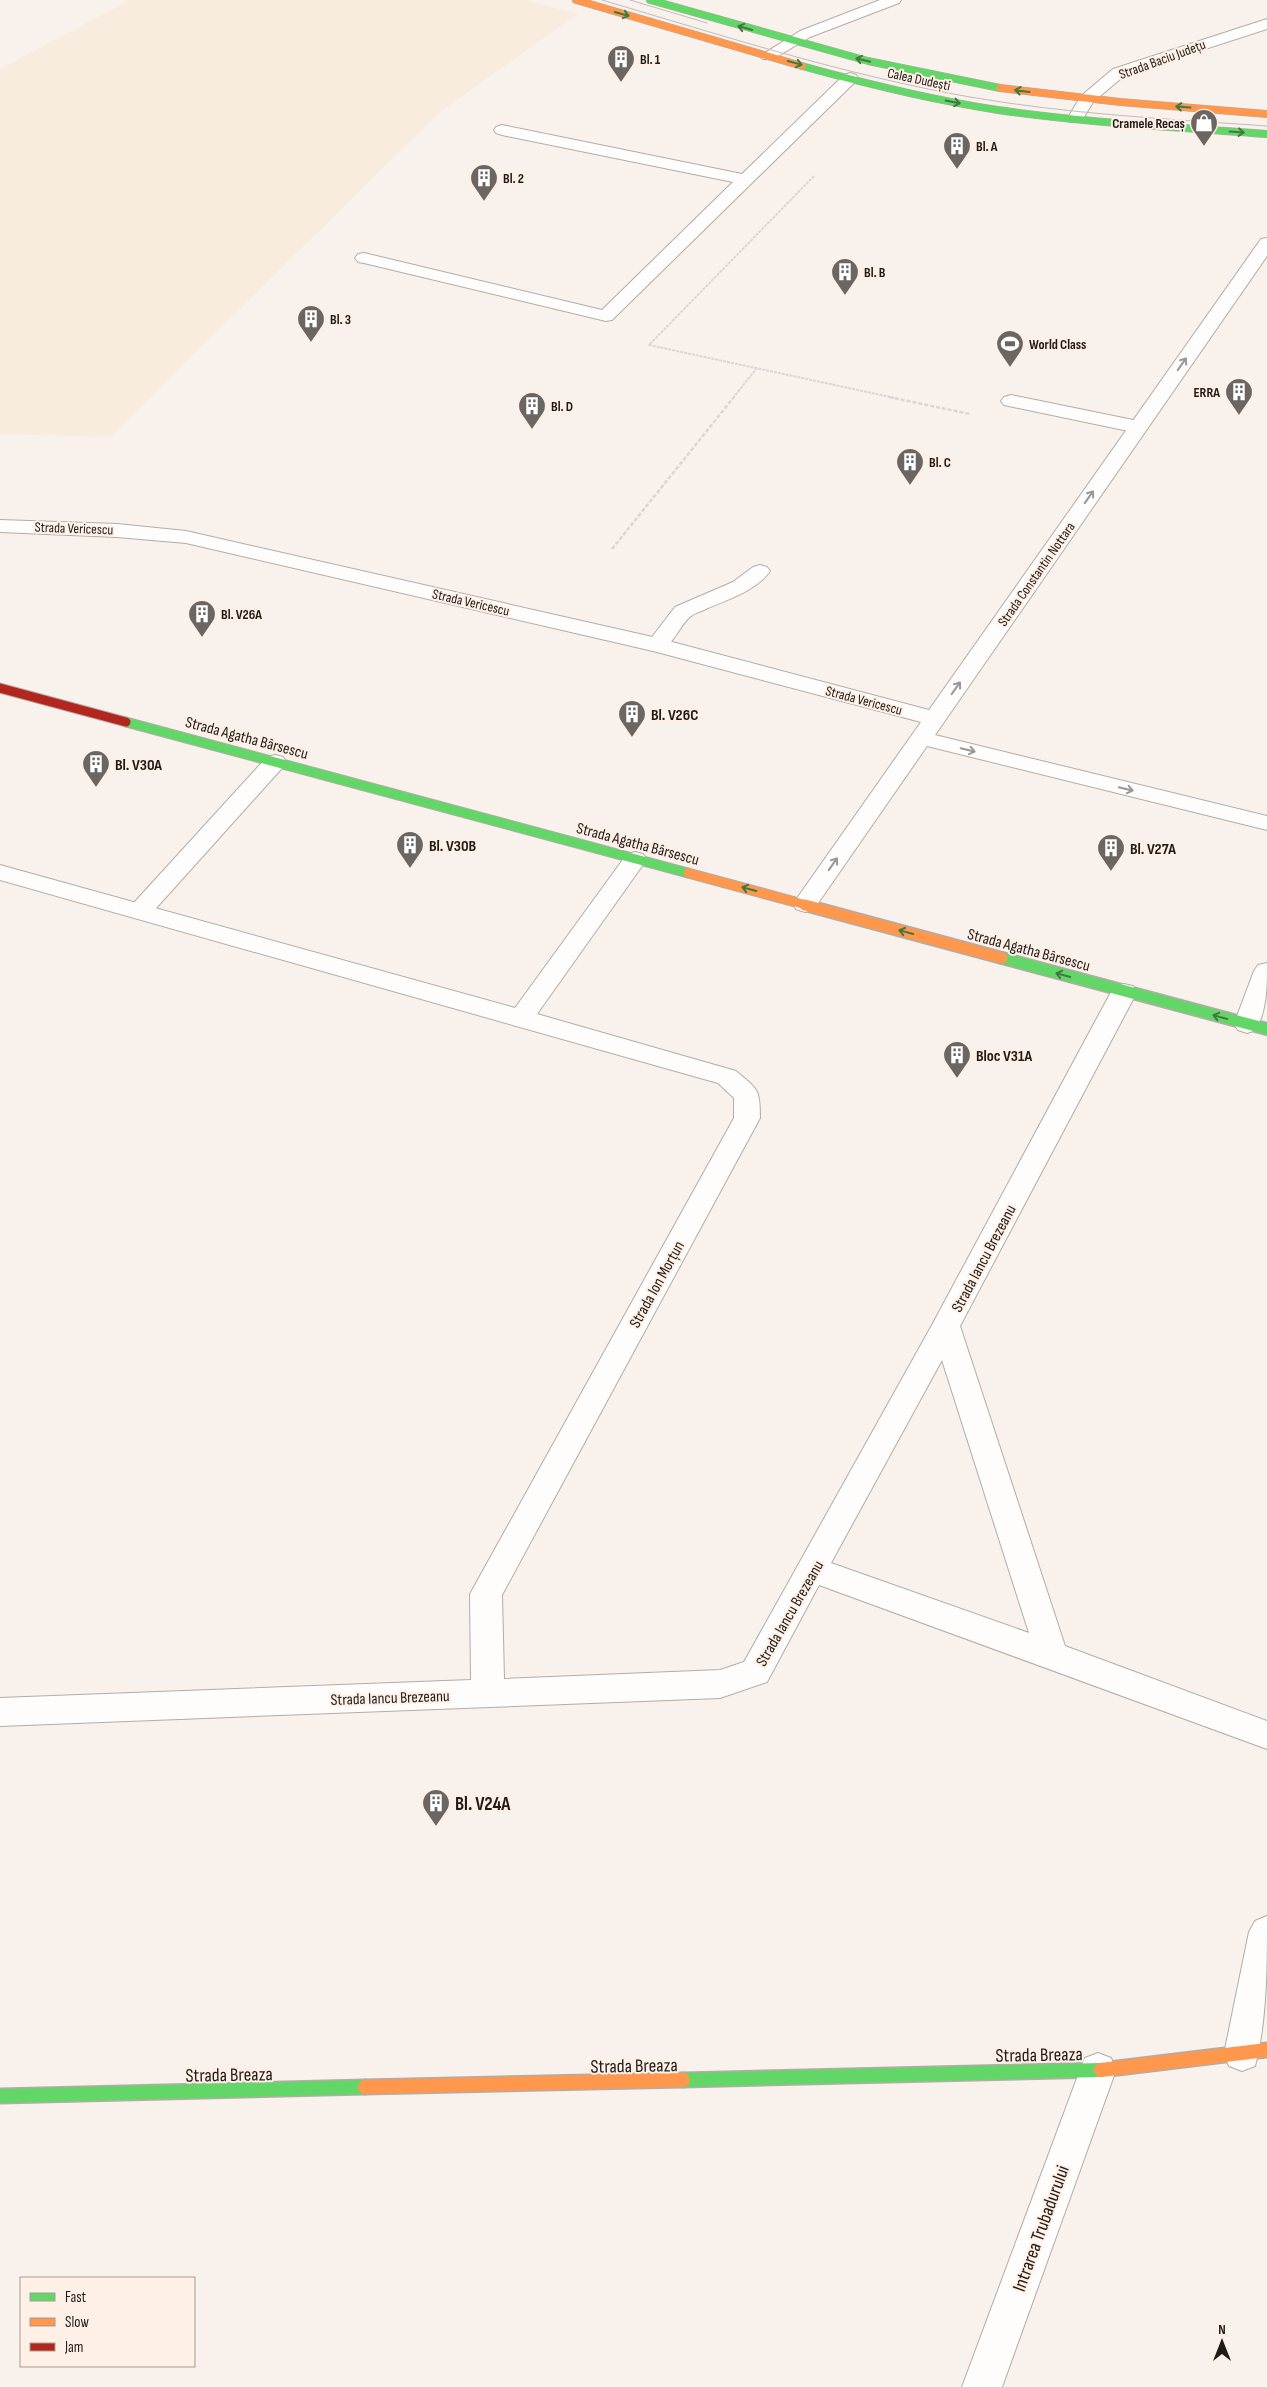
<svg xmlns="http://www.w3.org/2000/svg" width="1267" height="2387" font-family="'Sofia Sans Condensed',sans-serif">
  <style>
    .industrial { fill: #f7ecde }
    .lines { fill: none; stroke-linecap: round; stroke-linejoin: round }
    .lane-casing { stroke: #b2aca8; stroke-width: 2 }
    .street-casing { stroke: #b2aca8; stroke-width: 2 }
    .fast-far3-casing { stroke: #b2aca8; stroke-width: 8 }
    .fast-far2-casing { stroke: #b2aca8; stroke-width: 11 }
    .fast-far1-casing { stroke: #b2aca8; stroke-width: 14 }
    .fast-casing { stroke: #b2aca8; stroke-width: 17 }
    .slow-far3-casing { stroke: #b2aca8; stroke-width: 8 }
    .slow-far2-casing { stroke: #b2aca8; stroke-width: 11 }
    .slow-far1-casing { stroke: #b2aca8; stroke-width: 14 }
    .slow-casing { stroke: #b2aca8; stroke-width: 17 }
    .jam-casing { stroke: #b2aca8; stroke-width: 11 }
    .path-far1 { stroke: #d9d7d5; stroke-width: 2; stroke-dasharray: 3 1; stroke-linecap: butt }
    .path { stroke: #d9d7d5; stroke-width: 2.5; stroke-dasharray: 4 2; stroke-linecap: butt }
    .lane { fill: #fefdfc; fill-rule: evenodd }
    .street { fill: #fefdfc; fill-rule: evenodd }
    .fast-far3 { stroke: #63d668; stroke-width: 7 }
    .fast-far2 { stroke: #63d668; stroke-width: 9 }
    .fast-far1 { stroke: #63d668; stroke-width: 11 }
    .fast { stroke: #63d668; stroke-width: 14 }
    .slow-far3 { stroke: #ff974d; stroke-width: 7 }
    .slow-far2 { stroke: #ff974d; stroke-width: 9 }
    .slow-far1 { stroke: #ff974d; stroke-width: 11 }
    .slow { stroke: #ff974d; stroke-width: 14 }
    .jam { stroke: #b3261e; stroke-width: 9 }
    .tram { stroke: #bebcbc; stroke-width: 1 }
    .oneway { stroke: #417840 }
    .oneway2 { stroke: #9a9795 }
    .labels { text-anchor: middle; stroke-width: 4; stroke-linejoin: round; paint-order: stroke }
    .far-poi-label { font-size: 14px; font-weight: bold; fill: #1f1b17; stroke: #fef0e7; text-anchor: start }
    .far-street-label { font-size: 14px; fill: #1f1b17; stroke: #fef0e7 }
    .poi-label { font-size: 16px; font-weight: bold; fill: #1f1b17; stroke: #fef0e7; text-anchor: start }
    .street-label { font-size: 16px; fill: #1f1b17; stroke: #fef0e7 }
    .near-poi-label { font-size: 19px; font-weight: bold; fill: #1f1b17; stroke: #fef0e7; text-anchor: start }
    .near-street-label { font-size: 19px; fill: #1f1b17; stroke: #fef0e7 }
  </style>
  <rect width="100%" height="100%" fill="#f9f1ec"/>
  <path class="industrial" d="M 130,0 L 525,0 L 578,14 L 440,112 L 110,437 L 0,434 L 0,69 Z"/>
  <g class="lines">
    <defs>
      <path id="lane" d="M 850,73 L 856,75 L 858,78 L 856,81 L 612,320 L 606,321 L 364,263 L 358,262 L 355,258 L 358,254 L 364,253 L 602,310 L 733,182 L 502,135 L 496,133 L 494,130 L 496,127 L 502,125 L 742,174 L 844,75 Z
        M 1011,395 L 1138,421 L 1145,423 L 1148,427 L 1145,431 L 1138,433 L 1004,405 L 1001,401 L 1004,397 Z
        M 760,565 L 767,567 L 770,571 C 757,590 729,599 708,608 C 703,611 695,613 691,616 C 676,628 672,655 649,650 L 646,645 L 675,607 L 733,582 L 753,567 Z
        M 275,755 L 283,757 L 286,762 L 283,767 L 149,916 L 140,919 L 131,916 L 128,911 L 131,906 L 267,757 Z"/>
      <path id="street" d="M 880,0 L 901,0 L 899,3 L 810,37 L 773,59 L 763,59 L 760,56 L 800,31 Z
        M 1267,19 L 1267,29 L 1125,75 L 1093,102 L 1081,122 L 1069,122 L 1067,119 L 1081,96 L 1113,69 Z
        M 1267,238 L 1267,256 L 935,735 L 1267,816 L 1267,830 L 927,746 L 814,909 L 805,912 L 796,909 L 793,904 L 921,722 L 653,651 L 186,543 L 117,537 L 0,532 L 0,520 L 117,524 L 186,531 L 657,638 L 929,710 L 1261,239 Z
        M 635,852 L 643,854 L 647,859 L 537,1014 L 736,1071 C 758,1090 760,1088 760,1118 L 502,1595 L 504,1679 L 720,1670 L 744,1662 L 932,1325 L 1111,992 L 1115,986 L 1124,984 L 1133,986 L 1137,992 L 960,1326 L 1065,1646 L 1267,1721 L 1267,1749 L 819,1585 L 767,1682 L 720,1698 L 0,1726 L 0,1698 L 471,1680 L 470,1594 L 734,1118 L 734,1098 L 718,1083 L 0,880 L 0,865 L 515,1008 L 627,854 ZM 942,1360 L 1029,1633 L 831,1563 Z
        M 1267,963 C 1267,987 1267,1009 1256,1030 L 1247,1033 L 1238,1030 L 1234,1024 L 1254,971 L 1258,965 Z
        M 1267,1916 C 1267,1965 1267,2021 1255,2066 L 1242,2071 L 1229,2066 L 1224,2054 L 1249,1932 L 1255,1921 Z
        M 1098,2053 L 1111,2058 L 1116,2070 L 1002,2387 L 962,2387 L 1080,2070 L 1085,2058 Z"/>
      <path id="fast-far3" d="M 650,0 L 868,61 L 1000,88
        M 802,66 C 867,84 932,100 998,110 C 1087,123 1177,127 1267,134"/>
      <path id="fast-far2" d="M 126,722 L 688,873"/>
      <path id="fast-far1" d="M 1002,958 L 1267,1029"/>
      <path id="fast" d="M 683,2080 L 1101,2070
        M 0,2096 L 365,2087"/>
      <path id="slow-far3" d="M 576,0 L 802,66
        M 1000,88 L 1120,102 L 1267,114"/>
      <path id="slow-far2" d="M 688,873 L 810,906"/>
      <path id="slow-far1" d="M 805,905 L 1002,958"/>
      <path id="slow" d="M 1101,2070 L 1267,2050
        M 365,2087 L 683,2080"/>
      <path id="jam" d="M 0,688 L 126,722"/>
    </defs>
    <use href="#lane" class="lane-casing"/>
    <use href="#street" class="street-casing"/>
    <use href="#fast-far3" class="fast-far3-casing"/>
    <use href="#fast-far2" class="fast-far2-casing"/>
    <use href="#fast-far1" class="fast-far1-casing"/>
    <use href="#fast" class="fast-casing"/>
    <use href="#slow-far3" class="slow-far3-casing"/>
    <use href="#slow-far2" class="slow-far2-casing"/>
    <use href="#slow-far1" class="slow-far1-casing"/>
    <use href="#slow" class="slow-casing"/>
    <use href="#jam" class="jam-casing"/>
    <path class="path-far1" d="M 814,176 L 649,345 L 895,398
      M 733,398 L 757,368"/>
    <path class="path" d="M 889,397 L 970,414
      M 612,549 L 734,397"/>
    <use href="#lane" class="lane"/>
    <use href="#street" class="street"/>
    <use href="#fast-far3" class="fast-far3"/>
    <use href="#fast-far2" class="fast-far2"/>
    <use href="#fast-far1" class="fast-far1"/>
    <use href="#fast" class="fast"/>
    <use href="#slow-far3" class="slow-far3"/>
    <use href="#slow-far2" class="slow-far2"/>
    <use href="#slow-far1" class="slow-far1"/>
    <use href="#slow" class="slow"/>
    <use href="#jam" class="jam"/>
    <path class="tram" d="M 602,0 C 724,36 845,75 970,97 C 1068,114 1168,119 1267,126
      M 630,0 L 707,23"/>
  </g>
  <defs><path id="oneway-shaft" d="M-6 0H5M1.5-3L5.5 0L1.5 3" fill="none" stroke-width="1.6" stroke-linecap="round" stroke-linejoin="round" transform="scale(1.25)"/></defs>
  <g class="oneway">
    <use href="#oneway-shaft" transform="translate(622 14) rotate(16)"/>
    <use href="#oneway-shaft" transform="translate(745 28) rotate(-164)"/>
    <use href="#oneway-shaft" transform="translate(863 60) rotate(-166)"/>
    <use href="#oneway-shaft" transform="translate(795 63) rotate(15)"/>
    <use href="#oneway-shaft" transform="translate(1022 91) rotate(-172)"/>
    <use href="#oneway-shaft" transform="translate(953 102) rotate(11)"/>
    <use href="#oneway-shaft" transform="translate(1183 107) rotate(-176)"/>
    <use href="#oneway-shaft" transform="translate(1237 132) rotate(4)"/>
    <use href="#oneway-shaft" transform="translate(749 889) rotate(-165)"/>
    <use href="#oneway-shaft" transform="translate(906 932) rotate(-165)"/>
    <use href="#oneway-shaft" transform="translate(1063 975) rotate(-165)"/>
    <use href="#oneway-shaft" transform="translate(1220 1017) rotate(-165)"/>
  </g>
  <g class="oneway2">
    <use href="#oneway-shaft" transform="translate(1182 364) rotate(-55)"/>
    <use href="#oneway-shaft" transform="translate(1089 497) rotate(-55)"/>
    <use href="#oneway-shaft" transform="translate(956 688) rotate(-55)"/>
    <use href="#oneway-shaft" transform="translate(968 750) rotate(14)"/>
    <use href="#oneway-shaft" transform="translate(1126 789) rotate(14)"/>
    <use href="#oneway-shaft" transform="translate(833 864) rotate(-55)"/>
  </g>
  <defs>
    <symbol id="building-pin" viewBox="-11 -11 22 30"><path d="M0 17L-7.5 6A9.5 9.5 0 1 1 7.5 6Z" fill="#6b6662" stroke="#fef0e7"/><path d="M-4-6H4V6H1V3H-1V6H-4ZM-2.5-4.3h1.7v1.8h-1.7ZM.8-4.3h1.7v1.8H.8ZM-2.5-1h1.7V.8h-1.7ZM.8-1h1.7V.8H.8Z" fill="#fff"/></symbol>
    <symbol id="shop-pin" viewBox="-11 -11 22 30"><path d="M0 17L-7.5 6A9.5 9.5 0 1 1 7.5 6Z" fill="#6b6662" stroke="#fef0e7"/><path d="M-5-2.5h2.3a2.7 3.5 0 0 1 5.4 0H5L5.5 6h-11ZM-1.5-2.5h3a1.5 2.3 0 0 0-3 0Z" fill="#fff"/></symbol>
    <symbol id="stadium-pin" viewBox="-11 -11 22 30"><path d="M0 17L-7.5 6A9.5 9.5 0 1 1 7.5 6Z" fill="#6b6662" stroke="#fef0e7"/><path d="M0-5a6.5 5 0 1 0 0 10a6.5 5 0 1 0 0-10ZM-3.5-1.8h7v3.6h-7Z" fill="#fff"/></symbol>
  </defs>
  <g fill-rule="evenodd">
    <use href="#building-pin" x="605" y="43" width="32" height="43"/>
    <use href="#shop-pin" x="1188" y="107" width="32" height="43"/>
    <use href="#building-pin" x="941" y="130" width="32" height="43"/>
    <use href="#building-pin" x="468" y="162" width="32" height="43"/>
    <use href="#building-pin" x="829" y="256" width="32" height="43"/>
    <use href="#building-pin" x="295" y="303" width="32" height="43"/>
    <use href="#stadium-pin" x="994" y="328" width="32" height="43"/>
    <use href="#building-pin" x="1223" y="376" width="32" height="43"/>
    <use href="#building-pin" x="516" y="390" width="32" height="43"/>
    <use href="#building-pin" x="894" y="446" width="32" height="43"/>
    <use href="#building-pin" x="186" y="598" width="32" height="43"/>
    <use href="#building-pin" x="616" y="698" width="32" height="43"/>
    <use href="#building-pin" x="80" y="748" width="32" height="43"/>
    <use href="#building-pin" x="394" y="829" width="32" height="43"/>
    <use href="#building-pin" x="1095" y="832" width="32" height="43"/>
    <use href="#building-pin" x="941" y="1039" width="32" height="43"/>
    <use href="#building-pin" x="420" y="1787" width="32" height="43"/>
  </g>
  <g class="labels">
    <g class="far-poi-label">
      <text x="640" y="64">Bl. 1</text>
      <text x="1185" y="128" text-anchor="end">Cramele Recaș</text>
      <text x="976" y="151">Bl. A</text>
      <text x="503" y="183">Bl. 2</text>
      <text x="864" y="277">Bl. B</text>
      <text x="330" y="324">Bl. 3</text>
      <text x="1029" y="349">World Class</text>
      <text x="1220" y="397" text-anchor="end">ERRA</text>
      <text x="551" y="411">Bl. D</text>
      <text x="929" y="467">Bl. C</text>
      <text x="221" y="619">Bl. V26A</text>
    </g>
    <g class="far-street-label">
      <text transform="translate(1162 59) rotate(-20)" y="5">Strada Baciu Județu</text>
      <text transform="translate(919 79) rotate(12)" y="5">Calea Dudești</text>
      <text transform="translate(74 528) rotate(2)" y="5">Strada Vericescu</text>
      <text transform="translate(1036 574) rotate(-55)" y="5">Strada Constantin Nottara</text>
      <text transform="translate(471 602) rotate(13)" y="5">Strada Vericescu</text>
      <text transform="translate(864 700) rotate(15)" y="5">Strada Vericescu</text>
    </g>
    <g class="poi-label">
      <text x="651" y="720">Bl. V26C</text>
      <text x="115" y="770">Bl. V30A</text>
      <text x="429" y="851">Bl. V30B</text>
      <text x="1130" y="854">Bl. V27A</text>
      <text x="976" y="1061">Bloc V31A</text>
    </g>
    <g class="street-label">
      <text transform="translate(247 737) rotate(15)" y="6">Strada Agatha Bârsescu</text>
      <text transform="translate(638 843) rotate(15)" y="6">Strada Agatha Bârsescu</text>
      <text transform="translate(1029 949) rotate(15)" y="6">Strada Agatha Bârsescu</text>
      <text transform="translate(983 1258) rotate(-62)" y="6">Strada Iancu Brezeanu</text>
      <text transform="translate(656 1284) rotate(-61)" y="6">Strada Ion Morțun</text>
      <text transform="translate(789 1613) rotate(-60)" y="6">Strada Iancu Brezeanu</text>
      <text transform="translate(390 1697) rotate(-2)" y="6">Strada Iancu Brezeanu</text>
    </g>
    <g class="near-poi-label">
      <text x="455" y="1810">Bl. V24A</text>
    </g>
    <g class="near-street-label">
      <text transform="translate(1039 2054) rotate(-1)" y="7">Strada Breaza</text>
      <text transform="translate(634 2065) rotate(-1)" y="7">Strada Breaza</text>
      <text transform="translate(229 2074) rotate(-1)" y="7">Strada Breaza</text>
      <text transform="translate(1040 2228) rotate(-70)" y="7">Intrarea Trubadurului</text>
    </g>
  </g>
  <rect x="20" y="2277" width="175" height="90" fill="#fef0e7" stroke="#a59b94"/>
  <rect x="30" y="2293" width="25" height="8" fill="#63d668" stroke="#a59b94"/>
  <text x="65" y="2302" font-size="15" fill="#1f1b17">Fast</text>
  <rect x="30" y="2318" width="25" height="8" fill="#ff974d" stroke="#a59b94"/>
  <text x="65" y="2327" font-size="15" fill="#1f1b17">Slow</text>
  <rect x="30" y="2343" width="25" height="8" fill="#b3261e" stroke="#a59b94"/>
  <text x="65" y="2352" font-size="15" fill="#1f1b17">Jam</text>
  <g transform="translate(1222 2342)" stroke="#fef0e7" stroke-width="4" paint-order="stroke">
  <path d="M0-4L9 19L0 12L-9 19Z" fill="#1f1b17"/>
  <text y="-8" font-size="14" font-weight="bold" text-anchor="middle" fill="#1f1b17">N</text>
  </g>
</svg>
